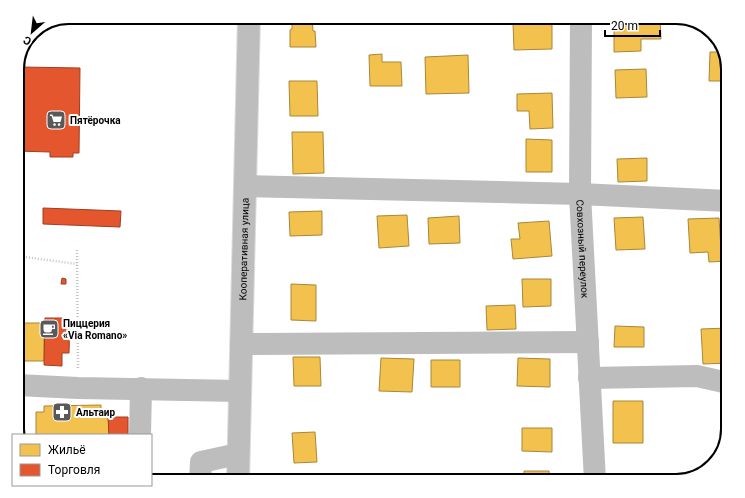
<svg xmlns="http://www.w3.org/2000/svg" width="745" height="498" font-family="Roboto,sans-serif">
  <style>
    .homes { fill: #f2c14e; stroke: #a98737 }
    .shops { fill: #e4572e; stroke: #a03d20 }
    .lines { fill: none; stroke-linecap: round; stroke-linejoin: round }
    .major-casing { stroke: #dbdbdb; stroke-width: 24 }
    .path { stroke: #c2c2c2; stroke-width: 2.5; stroke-dasharray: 1 2; stroke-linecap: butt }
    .minor { stroke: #bdbdbd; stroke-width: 22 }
    .major { stroke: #bdbdbd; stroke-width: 22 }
    .labels { text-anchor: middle; stroke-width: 4; stroke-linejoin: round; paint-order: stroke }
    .poi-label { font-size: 10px; font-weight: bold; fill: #000; stroke: #fff; text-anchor: start }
    .street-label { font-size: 10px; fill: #000; stroke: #fff }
    .rim { fill: none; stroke: #000; stroke-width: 2 }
  </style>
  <rect width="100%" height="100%" fill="#fff"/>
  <path class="homes" d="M 292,17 L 312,17 L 313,31 L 315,31 L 316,47 L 290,47 L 290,30 L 292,29 Z
    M 620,17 L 660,17 L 661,39 L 641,39 L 641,51 L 614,52 L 614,29 L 620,29 Z
    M 552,22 L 552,49 L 514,50 L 513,23 Z
    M 710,52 L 723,52 L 723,60 L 726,60 L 728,69 L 728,81 L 709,81 Z
    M 382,54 L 382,62 L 401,62 L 402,86 L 370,86 L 369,55 Z
    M 468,55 L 469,93 L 426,94 L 425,57 Z
    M 646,69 L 647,97 L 616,98 L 615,70 Z
    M 289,81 L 317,81 L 318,116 L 290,116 Z
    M 552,93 L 553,128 L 530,129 L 529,111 L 517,111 L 517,94 Z
    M 292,132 L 323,132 L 324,173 L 293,174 Z
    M 526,139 L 552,140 L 552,172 L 526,172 Z
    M 647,158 L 647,181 L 618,182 L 617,159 Z
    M 322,211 L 322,235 L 290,236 L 289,212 Z
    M 407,215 L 409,246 L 379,248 L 377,216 Z
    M 459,216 L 460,243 L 429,244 L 428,218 Z
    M 643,217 L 645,249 L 616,250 L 614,218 Z
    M 719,218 L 721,249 L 728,248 L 728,261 L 709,262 L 708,252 L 690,253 L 688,219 Z
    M 549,221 L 552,256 L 513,259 L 511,239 L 520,239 L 518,223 Z
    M 522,279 L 551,279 L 551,306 L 523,307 Z
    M 291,284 L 316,285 L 316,321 L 291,320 Z
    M 515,305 L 516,329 L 487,330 L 486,306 Z
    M 17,323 L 44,323 L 44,361 L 17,361 Z
    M 615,326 L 644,327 L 644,347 L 614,347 Z
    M 728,328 L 728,363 L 703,364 L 701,329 Z
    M 293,357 L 320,357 L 321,386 L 294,386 Z
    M 381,358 L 414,359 L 412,392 L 379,391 Z
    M 518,358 L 550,359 L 550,387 L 517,386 Z
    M 431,360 L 460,360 L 460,387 L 431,387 Z
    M 613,401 L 643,401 L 643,443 L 613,443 Z
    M 101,405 L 101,411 L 108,411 L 109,435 L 36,435 L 36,412 L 44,412 L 44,406 Z
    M 522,428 L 552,428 L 552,452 L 522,451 Z
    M 315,432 L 317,462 L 294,463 L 292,433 Z
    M 524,471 L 549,471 L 550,481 L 524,481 Z
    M 392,475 L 392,481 L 376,481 L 376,476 Z
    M 458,477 L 459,481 L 431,481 Z
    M 648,477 L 648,481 L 613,481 L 613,480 Z"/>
  <path class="shops" d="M 21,67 L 80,68 L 79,153 L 73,153 L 73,157 L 50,157 L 50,152 L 17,151 L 17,73 L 21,73 Z
    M 43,208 L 121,211 L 120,227 L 43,224 Z
    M 62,278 L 66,279 L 66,284 L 61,284 Z
    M 45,318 L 70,318 L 69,353 L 62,353 L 62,366 L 44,365 Z
    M 108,417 L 128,417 L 128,435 L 109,435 Z"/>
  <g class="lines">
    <defs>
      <g id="major">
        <path id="s2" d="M 238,481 L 249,17"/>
      </g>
    </defs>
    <use href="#major" class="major-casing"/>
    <path class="path" d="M 77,250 L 78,368
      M 17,256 L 77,264"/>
    <g class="minor">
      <path id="s1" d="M 581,17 L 580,194 L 595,481"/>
      <path d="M 245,186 L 580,194 L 728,201"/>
      <path d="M 241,344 L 588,342"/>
      <path d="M 589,378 L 697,376 L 728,383"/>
      <path d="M 17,385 L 78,388 L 240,391"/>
      <path d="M 140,435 L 141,388"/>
      <path d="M 200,481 L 201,462 L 238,454"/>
    </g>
    <use href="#major" class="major"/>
  </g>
  <defs>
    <symbol id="supermarket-square" viewBox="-11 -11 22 22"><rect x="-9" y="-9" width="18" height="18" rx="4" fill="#595959" stroke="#fff"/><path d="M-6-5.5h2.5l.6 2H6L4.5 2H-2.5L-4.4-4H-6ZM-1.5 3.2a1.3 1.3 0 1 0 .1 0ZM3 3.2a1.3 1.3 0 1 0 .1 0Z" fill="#fff"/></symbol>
    <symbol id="cafe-square" viewBox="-11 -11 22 22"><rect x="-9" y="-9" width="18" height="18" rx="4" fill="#595959" stroke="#fff"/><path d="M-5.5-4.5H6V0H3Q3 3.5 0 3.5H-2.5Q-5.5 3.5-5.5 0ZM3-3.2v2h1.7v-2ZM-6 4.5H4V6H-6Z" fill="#fff"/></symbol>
    <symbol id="pharmacy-square" viewBox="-11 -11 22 22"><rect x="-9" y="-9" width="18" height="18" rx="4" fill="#595959" stroke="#fff"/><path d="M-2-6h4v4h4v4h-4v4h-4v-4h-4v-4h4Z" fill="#fff"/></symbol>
  </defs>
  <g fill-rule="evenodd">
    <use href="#supermarket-square" x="45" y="109" width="22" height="22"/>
    <use href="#cafe-square" x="38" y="318" width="22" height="22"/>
    <use href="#pharmacy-square" x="51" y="401" width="22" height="22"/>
  </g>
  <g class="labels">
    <g class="poi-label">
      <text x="70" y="124">Пятёрочка</text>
      <text x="63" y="327">Пиццерия<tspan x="63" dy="12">«Via Romano»</tspan></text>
      <text x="76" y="416">Альтаир</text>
    </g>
    <g class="street-label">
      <text dy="4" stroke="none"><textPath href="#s2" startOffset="232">Кооперативная улица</textPath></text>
      <text dy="4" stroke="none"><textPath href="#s1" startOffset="232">Совхозный переулок</textPath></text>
    </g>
  </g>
  <path d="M0 0H745V498H0ZM69 24H676A45 45 0 0 1 721 69V429A45 45 0 0 1 676 474H69A45 45 0 0 1 24 429V69A45 45 0 0 1 69 24Z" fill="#fff" fill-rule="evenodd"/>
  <path class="rim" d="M69 24H676A45 45 0 0 1 721 69V429A45 45 0 0 1 676 474H69A45 45 0 0 1 24 429V69A45 45 0 0 1 69 24Z"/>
  <rect x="12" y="434" width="140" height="52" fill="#ffffff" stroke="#999999"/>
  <rect x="20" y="444" width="20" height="12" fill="#f2c14e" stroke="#999999"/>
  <text x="48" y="454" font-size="12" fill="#000000">Жильё</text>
  <rect x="20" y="464" width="20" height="12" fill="#e4572e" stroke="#999999"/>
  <text x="48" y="474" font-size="12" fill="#000000">Торговля</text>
  <g transform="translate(32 32) rotate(208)" stroke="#ffffff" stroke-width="3" paint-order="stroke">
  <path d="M0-3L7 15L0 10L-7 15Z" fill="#000000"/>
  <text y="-6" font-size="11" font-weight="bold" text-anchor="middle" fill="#000000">С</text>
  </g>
  <path d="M605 30v6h55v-6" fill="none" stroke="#000000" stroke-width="2"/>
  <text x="611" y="30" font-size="12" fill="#000000" stroke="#ffffff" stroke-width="3" paint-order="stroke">20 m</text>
</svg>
